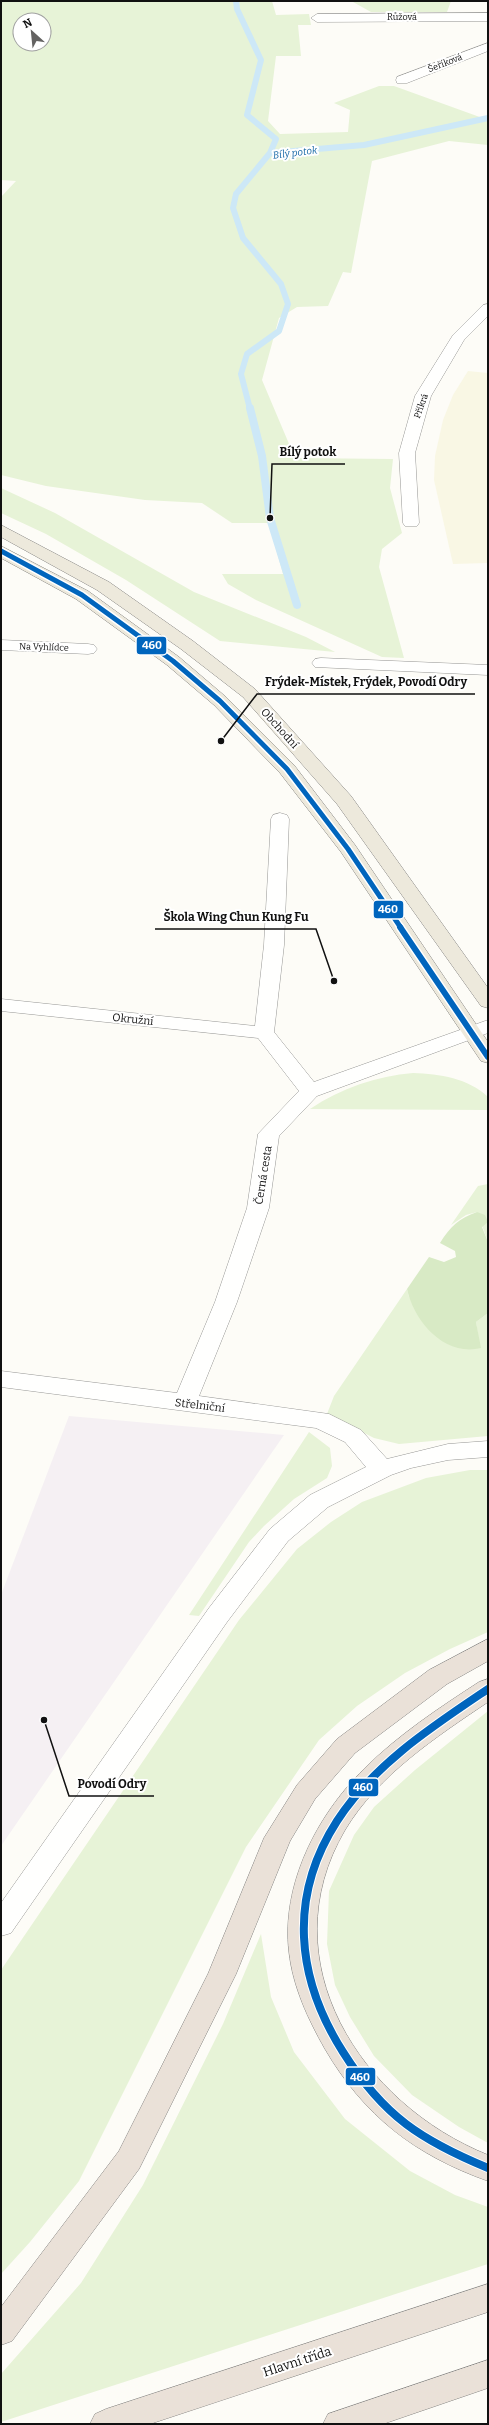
<svg xmlns="http://www.w3.org/2000/svg" width="489" height="2425" font-family="Bitter,serif">
  <style>
    .industrial { fill: #f5f0f3 }
    .farmland { fill: #f9f7e4 }
    .green { fill: #e7f3d7; fill-rule: evenodd }
    .forest { fill: #d8eac5 }
    .lines { fill: none; stroke-linecap: round; stroke-linejoin: round }
    .stream-far1 { stroke: #cde8f7; stroke-width: 6 }
    .stream { stroke: #cde8f7; stroke-width: 8 }
    .minor-casing { stroke: #979795; stroke-width: 1 }
    .major-casing { stroke: #858482; stroke-width: 1 }
    .highway-casing { stroke: #858482; stroke-width: 1 }
    .minor { fill: #fffffe; fill-rule: evenodd }
    .major { fill: #ede9dc; fill-rule: evenodd }
    .highway { fill: #eae1d8; fill-rule: evenodd }
    .bus-1-far2-casing { stroke: #fff; stroke-width: 8 }
    .bus-1-far1-casing { stroke: #fff; stroke-width: 9 }
    .bus-1-casing { stroke: #fff; stroke-width: 10 }
    .bus-1-far2 { stroke: #0065bd; stroke-width: 5 }
    .bus-1-far1 { stroke: #0065bd; stroke-width: 6 }
    .bus-1 { stroke: #0065bd; stroke-width: 8 }
    .labels { text-anchor: middle; stroke-width: 4; stroke-linejoin: round; paint-order: stroke }
    .far-street-label { font-size: 9px; fill: #111; stroke: #fff }
    .far-water-label { font-size: 10px; font-style: italic; fill: #1768a6; stroke: #fff }
    .street-label { font-size: 11px; fill: #111; stroke: #fff }
    .near-street-label { font-size: 13px; fill: #111; stroke: #fff }
    .leader { fill: none; stroke: #111; stroke-width: 1.5 }
    .callout-dot { fill: #111; stroke: #fff; stroke-width: 1.5 }
    .callout-label { font-size: 12px; text-anchor: middle; font-weight: bold; fill: #111; stroke: #fff; stroke-width: 4; stroke-linejoin: round; paint-order: stroke }
    .line-badge { stroke: #fff; stroke-width: 1.5 }
    .badge-label { font-size: 11px; text-anchor: middle; font-weight: bold; fill: #fff }
  </style>
  <rect width="100%" height="100%" fill="#fdfcf7"/>
  <path class="industrial" d="M 69,1416 L 284,1435 L 1,1846 L 1,1595 Z"/>
  <path class="farmland" d="M 468,371 L 488,373 L 488,563 L 453,564 L 434,480 L 435,456 L 443,420 L 453,395 Z"/>
  <path class="green" d="M 1,1 L 272,1 L 276,15 L 309,14 L 311,25 L 298,25 L 301,56 L 276,56 L 268,121 L 280,134 L 348,132 L 350,110 L 334,103 L 379,86 L 394,86 L 488,120 L 488,145 L 449,141 L 372,161 L 351,273 L 343,272 L 328,306 L 297,307 L 279,318 L 262,380 L 295,458 L 393,459 L 390,488 L 402,533 L 382,549 L 379,567 L 404,658 L 382,657 L 256,600 L 228,584 L 222,574 L 283,574 L 269,523 L 232,523 L 202,503 L 145,500 L 46,486 L 1,475 L 1,197 L 16,181 L 1,180 ZM 20,20 L 44,20 L 44,44 L 20,44 Z
    M 451,1 L 447,12 L 371,12 L 353,2 Z
    M 1,488 L 55,513 L 194,592 L 306,637 L 335,652 L 220,641 L 126,580 L 46,534 L 1,513 Z
    M 413,1073 C 440,1074 468,1078 488,1097 L 488,1110 L 310,1109 C 341,1088 377,1076 413,1073 Z
    M 488,1184 L 488,1242 L 477,1212 L 466,1215 L 451,1225 L 478,1186 Z
    M 407,1289 L 409,1297 L 480,1348 L 476,1322 L 488,1313 L 488,1436 L 399,1444 L 374,1438 L 327,1414 L 334,1396 Z
    M 309,1432 L 330,1448 L 332,1466 L 327,1478 L 294,1499 L 264,1526 L 249,1542 L 199,1616 L 189,1615 Z
    M 470,1470 L 488,1470 L 488,1632 L 450,1649 L 405,1673 L 357,1706 L 319,1740 L 246,1847 L 79,2181 L 30,2242 L 1,2274 L 1,1970 L 239,1620 L 297,1549 L 331,1522 L 362,1502 L 426,1478 Z
    M 488,1711 L 488,2143 L 459,2127 L 412,2095 L 374,2056 L 350,2017 L 335,1985 L 327,1944 L 329,1891 L 354,1835 L 374,1807 L 415,1770 Z
    M 261,1934 L 271,1997 L 294,2052 L 345,2119 L 410,2171 L 455,2195 L 488,2207 L 488,2264 L 1,2422 L 1,2374 L 81,2283 L 143,2185 L 223,2024 Z"/>
  <path class="forest" d="M 477,1212 L 485,1215 L 488,1222 L 482,1227 L 488,1242 L 488,1313 L 476,1322 L 481,1348 C 444,1357 414,1321 407,1289 L 429,1257 L 444,1262 L 456,1257 L 455,1251 L 440,1243 C 450,1227 459,1218 477,1212 Z"/>
  <g class="lines">
    <path class="stream-far1" d="M 236,1 L 237,9 L 261,60 L 247,115 L 276,139 L 270,153
      M 250,409 L 241,374 L 247,354 L 279,331 L 288,304 L 281,284 L 243,238 L 233,208 L 236,194 L 270,153 L 364,145 L 488,118"/>
    <path class="stream" d="M 250,408 L 262,456 L 270,518 L 297,605"/>
    <defs>
      <path id="minor" d="M 488,13 L 488,21 L 317,22 L 311,18 L 317,14 Z
        M 488,43 L 488,51 L 407,83 L 397,83 L 396,80 L 397,77 Z
        M 488,304 L 488,316 L 464,340 L 431,396 L 415,453 L 419,523 L 417,526 L 405,526 L 403,523 L 399,453 L 415,396 L 453,335 L 483,305 Z
        M 1,640 L 88,644 L 94,645 L 97,649 L 94,653 L 88,654 L 1,650 Z
        M 321,658 L 488,665 L 488,675 L 315,667 L 312,663 L 315,659 Z
        M 280,813 L 287,815 L 289,819 L 284,945 L 274,1032 L 314,1082 L 488,1020 L 488,1033 L 317,1096 L 279,1136 L 269,1208 L 237,1302 L 199,1396 L 329,1414 L 361,1430 L 387,1459 L 448,1444 L 488,1441 L 488,1457 L 448,1460 L 411,1468 L 391,1475 L 328,1507 L 288,1541 L 227,1622 L 11,1933 L 1,1936 L 1,1903 L 209,1608 L 270,1529 L 310,1495 L 366,1467 L 345,1442 L 316,1428 L 1,1387 L 1,1371 L 177,1393 L 215,1302 L 247,1208 L 258,1134 L 299,1091 L 258,1038 L 1,1011 L 1,999 L 255,1026 L 264,945 L 271,819 L 273,815 Z"/>
      <path id="major" d="M 1,525 L 109,582 L 193,641 L 255,689 L 351,796 L 488,988 L 488,1008 L 481,1006 L 337,804 L 243,697 L 181,649 L 97,590 L 1,537 Z
        M 1,546 L 88,591 L 179,657 L 226,697 L 294,765 L 355,845 L 488,1042 L 488,1063 L 481,1061 L 341,852 L 280,773 L 214,705 L 167,665 L 76,599 L 1,558 Z"/>
      <path id="highway" d="M 488,1639 L 488,1661 L 447,1684 L 355,1753 L 315,1799 L 290,1841 L 236,1974 L 139,2169 L 12,2341 L 1,2345 L 1,2307 L 119,2151 L 208,1974 L 264,1838 L 297,1785 L 337,1739 L 429,1670 Z
        M 488,1679 L 488,1702 C 436,1737 378,1775 345,1830 C 268,1961 361,2104 488,2155 L 488,2181 C 415,2155 364,2116 325,2049 C 308,2019 293,1987 289,1952 C 281,1885 317,1815 364,1769 C 398,1735 439,1708 479,1682 Z
        M 488,2284 L 488,2312 L 150,2424 L 90,2424 L 95,2414 L 106,2409 Z
        M 488,2360 L 488,2388 L 383,2424 L 323,2424 L 328,2414 Z"/>
    </defs>
    <use href="#minor" class="minor-casing"/>
    <use href="#major" class="major-casing"/>
    <use href="#highway" class="highway-casing"/>
    <use href="#minor" class="minor"/>
    <use href="#major" class="major"/>
    <use href="#highway" class="highway"/>
    <defs>
      <path id="bus-1-far2" d="M 1,551 L 82,595 L 173,661 L 220,701 L 287,769 L 348,849 L 401,928"/>
      <path id="bus-1-far1" d="M 400,927 L 488,1057"/>
      <path id="bus-1" d="M 488,1689 C 433,1726 374,1764 337,1821 C 288,1897 296,1978 343,2052 C 360,2079 381,2105 406,2124 C 431,2143 459,2156 488,2168"/>
    </defs>
    <use href="#bus-1-far2" class="bus-1-far2-casing"/>
    <use href="#bus-1-far1" class="bus-1-far1-casing"/>
    <use href="#bus-1" class="bus-1-casing"/>
    <use href="#bus-1-far2" class="bus-1-far2"/>
    <use href="#bus-1-far1" class="bus-1-far1"/>
    <use href="#bus-1" class="bus-1"/>
  </g>
  <g class="labels">
    <g class="far-street-label">
      <text x="402" y="20">Růžová</text>
      <text transform="translate(445 63) rotate(-21)" y="3">Šeříková</text>
      <text transform="translate(421 406) rotate(-70)" y="3">Příkrá</text>
      <text transform="translate(44 647) rotate(2)" y="3">Na Vyhlídce</text>
    </g>
    <g class="far-water-label">
      <text transform="translate(295 152) rotate(-7)" y="4">Bílý potok</text>
    </g>
    <g class="street-label">
      <text transform="translate(280 728) rotate(48)" y="4">Obchodní</text>
      <text transform="translate(133 1019) rotate(6)" y="4">Okružní</text>
      <text transform="translate(263 1175) rotate(-81)" y="4">Černá cesta</text>
      <text transform="translate(200 1405) rotate(7)" y="4">Střelniční</text>
    </g>
    <g class="near-street-label">
      <text transform="translate(297 2361) rotate(-18)" y="5">Hlavní třída</text>
    </g>
  </g>
  <path class="leader" d="M270 518L272 464H345M221 741L257 694H475M334 981L316 929H155M44 1720L69 1796H154"/>
  <g class="callout-dot">
    <circle cx="270" cy="518" r="4"/>
    <circle cx="221" cy="741" r="4"/>
    <circle cx="334" cy="981" r="4"/>
    <circle cx="44" cy="1720" r="4"/>
  </g>
  <g class="callout-label">
    <text x="308" y="456">Bílý potok</text>
    <text x="366" y="686">Frýdek-Místek, Frýdek, Povodí Odry</text>
    <text x="236" y="921">Škola Wing Chun Kung Fu</text>
    <text x="112" y="1788">Povodí Odry</text>
  </g>
  <g class="line-badge">
    <rect x="136" y="636" width="31" height="19" rx="4" fill="#0065bd"/>
    <rect x="373" y="900" width="31" height="19" rx="4" fill="#0065bd"/>
    <rect x="348" y="1778" width="31" height="19" rx="4" fill="#0065bd"/>
    <rect x="345" y="2067" width="31" height="19" rx="4" fill="#0065bd"/>
  </g>
  <g class="badge-label">
    <text x="152" y="649">460</text>
    <text x="388" y="913">460</text>
    <text x="363" y="1791">460</text>
    <text x="360" y="2081">460</text>
  </g>
  <rect width="489" height="2425" fill="none" stroke="#111111" stroke-width="4"/>
  <g transform="translate(32 32) rotate(333)"><circle r="19" fill="#ffffff" stroke="#a0a0a0"/>
  <path d="M0-3L7 15L0 10L-7 15Z" fill="#646362"/>
  <text y="-6" font-size="11" font-weight="bold" text-anchor="middle" fill="#111111">N</text>
  </g>
</svg>
